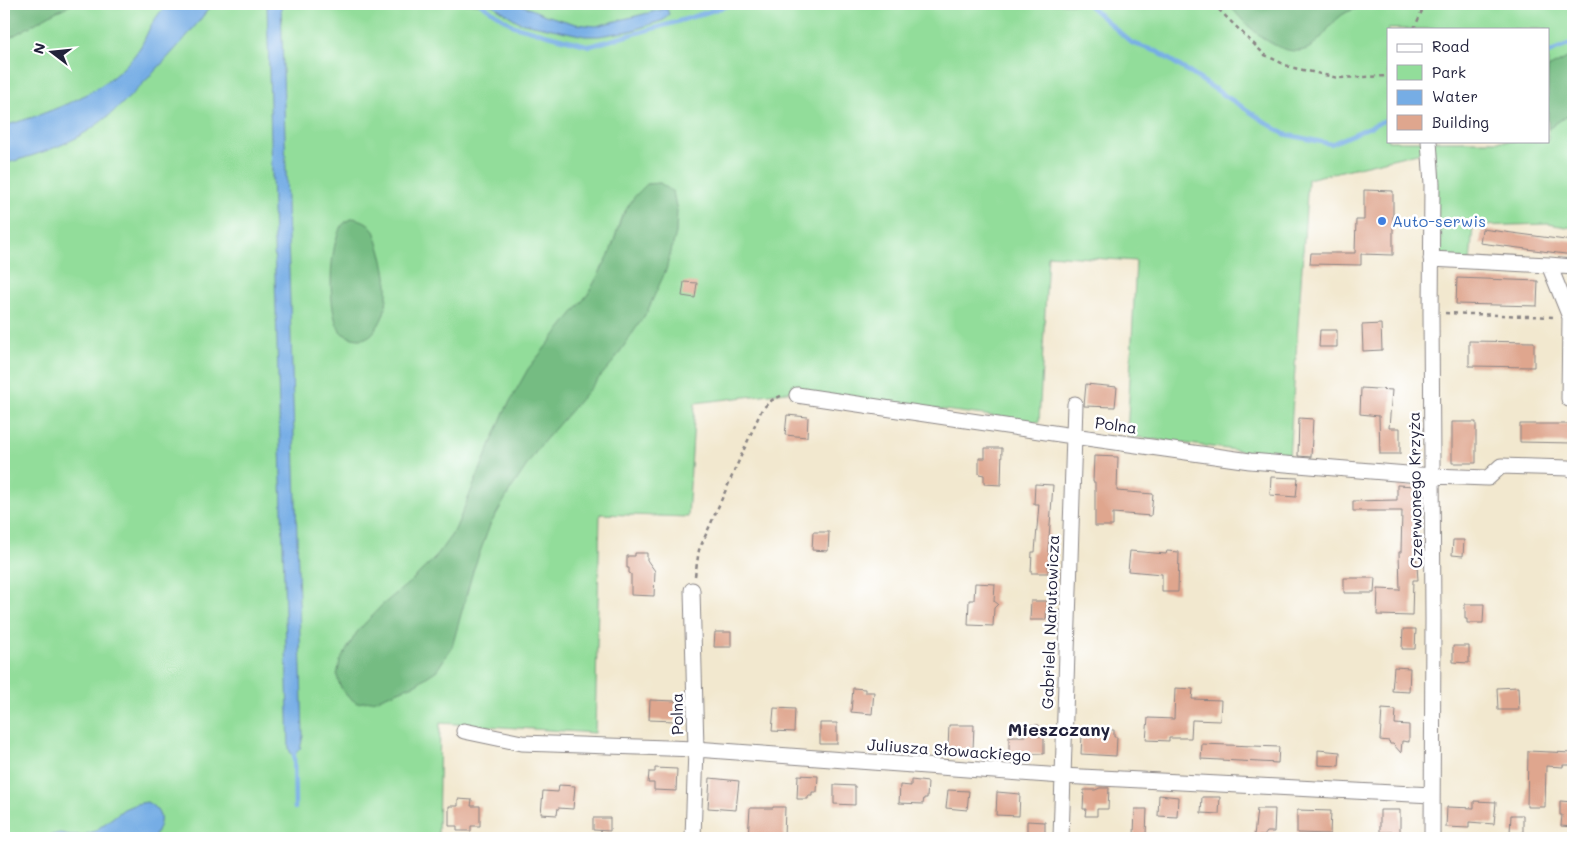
<svg xmlns="http://www.w3.org/2000/svg" width="1577" height="842" font-family="Mali,sans-serif">
  <style>
    .green { fill: #92dd9a; stroke: #5a806a; fill-rule: evenodd }
    .forest { fill: #75bc82; stroke: #4c6f5e }
    .water { fill: #76ade5; stroke: #4c6890 }
    .lines { fill: none; stroke-linecap: round; stroke-linejoin: round }
    .stream { stroke: #76ade5; stroke-width: 4.5 }
    .building { fill: #dfa68e }
    .minor-casing { stroke: #8a8585; stroke-width: 17 }
    .path { stroke: #8a8585; stroke-width: 2.5; stroke-dasharray: 4 4; stroke-linecap: butt }
    .minor { stroke: #fff; stroke-width: 15 }
    .shop-dot { fill: #3f7fe0; stroke: #fff; stroke-width: 2 }
    .labels { text-anchor: middle; stroke-width: 5; stroke-linejoin: round; paint-order: stroke }
    .shop-label { font-size: 16px; fill: #366cbe; stroke: #fff; text-anchor: start }
    .street-label { font-size: 16px; fill: #22223b; stroke: #fff }
    .neighbourhood-label { font-size: 18px; font-weight: bold; fill: #22223b; stroke: #fff }
  </style>
  <rect width="100%" height="100%" fill="#fff"/>
  <filter id="ink" filterUnits="userSpaceOnUse"><feTurbulence type="fractalNoise" baseFrequency=".02" numOctaves="2"/><feDisplacementMap in="SourceGraphic" scale="10" xChannelSelector="R" yChannelSelector="G"/><feConvolveMatrix kernelMatrix="1 2 1 2 8 2 1 2 1" color-interpolation-filters="sRGB"/></filter>
  <filter id="wash" filterUnits="userSpaceOnUse"><feTurbulence type="fractalNoise" baseFrequency=".0096" numOctaves="4" result="noise"/><feDisplacementMap in="SourceGraphic" scale="20" xChannelSelector="R" yChannelSelector="G"/><feGaussianBlur stdDeviation="1.12" result="paint"/><feColorMatrix in="noise" values="0 0 0 0 0 0 0 0 0 0 0 0 0 0 0 0 0 1.4 0 .05"/><feComposite in="paint" operator="in"/></filter>
  <g filter="url(#wash)">
    <rect width="100%" height="100%" fill="#f2e8cf"/>
    <path class="green" d="M 4,4 L 1573,4 L 1573,228 L 1548,224 L 1473,226 L 1470,263 L 1437,260 L 1434,149 L 1308,179 L 1289,457 L 1127,436 L 1136,261 L 1048,255 L 1039,422 L 795,391 L 695,403 L 688,517 L 600,514 L 595,733 L 440,723 L 438,838 L 4,838 ZM 1388,29 L 1548,29 L 1548,141 L 1388,141 Z"/>
    <path class="forest" d="M 4,4 L 73,4 L 57,11 L 4,41 Z
      M 1229,4 L 1404,4 C 1386,5 1365,4 1347,12 C 1331,20 1325,37 1311,47 C 1284,64 1243,24 1229,4 Z
      M 1573,55 L 1573,114 L 1562,119 L 1548,129 L 1548,68 Z
      M 660,183 L 673,192 L 677,211 L 676,233 L 666,270 L 647,312 L 613,362 L 539,447 L 511,489 L 490,525 L 473,571 L 452,647 L 437,670 L 416,684 L 376,700 L 357,703 L 347,696 L 340,686 L 337,676 L 340,661 L 357,632 L 381,606 L 410,582 L 435,558 L 455,530 L 504,412 L 528,369 L 588,294 L 610,253 L 621,218 L 634,197 L 647,184 Z
      M 353,218 C 361,220 367,221 372,228 C 376,233 377,241 379,246 C 387,272 394,306 375,330 C 372,335 366,339 360,339 C 354,339 344,336 340,331 C 327,310 329,248 341,227 C 344,222 348,221 353,218 Z"/>
    <path class="water" d="M 167,4 L 212,4 C 195,28 175,50 155,71 C 131,96 107,121 76,138 C 53,150 28,157 4,164 L 4,126 C 52,112 113,91 141,46 C 145,39 148,30 153,22 C 157,16 162,10 167,4 Z
      M 267,4 L 281,4 L 303,736 L 300,749 L 295,754 L 291,754 L 289,749 Z
      M 491,4 L 519,4 L 545,15 L 576,24 L 596,26 L 664,9 L 667,9 L 669,14 L 664,20 L 630,31 L 599,36 L 585,36 L 519,22 Z
      M 147,802 C 165,813 162,822 154,838 L 39,838 L 60,833 L 71,835 L 84,835 L 95,831 L 124,809 L 136,804 Z"/>
    <g class="lines">
      <path class="stream" d="M 481,4 L 514,26 L 590,46 L 673,23 L 733,4
        M 1087,4 L 1132,43 L 1158,52 L 1284,134 L 1331,144 L 1388,119
        M 1548,53 L 1573,43
        M 294,750 L 295,808"/>
    </g>
    <g id="blocks">
      <path class="building" d="M 1364,190 L 1393,191 L 1393,255 L 1361,254 L 1361,265 L 1310,264 L 1311,253 L 1355,253 L 1356,220 L 1364,220 Z
        M 1482,229 L 1573,241 L 1573,255 L 1480,243 Z
        M 1457,278 L 1538,281 L 1537,306 L 1456,304 Z
        M 684,282 L 697,283 L 695,298 L 682,296 Z
        M 1381,324 L 1382,350 L 1363,351 L 1362,325 Z
        M 1320,330 L 1337,330 L 1337,347 L 1319,347 Z
        M 1469,341 L 1534,342 L 1534,367 L 1469,366 Z
        M 1086,384 L 1117,387 L 1115,407 L 1084,406 Z
        M 1361,388 L 1392,390 L 1389,428 L 1400,428 L 1400,454 L 1380,454 L 1379,416 L 1360,414 Z
        M 787,415 L 808,417 L 807,437 L 785,435 Z
        M 1299,418 L 1313,419 L 1311,457 L 1298,456 Z
        M 1452,422 L 1476,422 L 1476,463 L 1452,463 Z
        M 1520,424 L 1573,424 L 1573,443 L 1520,442 Z
        M 985,448 L 1002,448 L 1001,485 L 984,484 L 984,475 L 979,474 L 979,458 L 985,458 Z
        M 1094,456 L 1118,457 L 1117,491 L 1153,494 L 1151,516 L 1113,513 L 1113,526 L 1095,526 L 1095,482 L 1093,482 Z
        M 1271,477 L 1298,478 L 1296,497 L 1270,495 Z
        M 1035,484 L 1053,485 L 1048,552 L 1049,552 L 1048,573 L 1031,573 L 1032,552 L 1035,552 L 1039,504 L 1034,504 Z
        M 1397,485 L 1416,486 L 1415,518 L 1417,518 L 1416,552 L 1418,580 L 1413,580 L 1412,616 L 1377,615 L 1378,589 L 1400,590 L 1399,552 L 1401,552 L 1402,511 L 1353,511 L 1353,501 L 1397,500 Z
        M 813,532 L 829,532 L 828,551 L 812,550 Z
        M 1453,540 L 1464,540 L 1463,556 L 1452,555 Z
        M 1130,551 L 1166,554 L 1167,551 L 1179,552 L 1178,592 L 1162,592 L 1162,574 L 1128,571 Z
        M 635,553 L 647,553 L 647,560 L 655,571 L 654,596 L 631,595 L 631,574 L 629,573 L 629,568 L 627,568 L 627,556 L 635,556 Z
        M 1344,578 L 1375,578 L 1374,593 L 1344,593 Z
        M 975,583 L 995,584 L 994,601 L 998,604 L 994,608 L 993,626 L 968,625 L 969,600 L 974,600 Z
        M 1031,601 L 1047,601 L 1046,620 L 1030,620 Z
        M 1465,604 L 1484,604 L 1483,623 L 1467,623 L 1467,619 L 1465,619 Z
        M 1403,629 L 1416,629 L 1415,649 L 1402,649 Z
        M 715,632 L 731,632 L 731,647 L 714,647 Z
        M 1453,646 L 1469,646 L 1469,663 L 1453,662 Z
        M 1394,667 L 1410,668 L 1409,692 L 1392,691 Z
        M 1518,687 L 1519,710 L 1498,710 L 1497,688 Z
        M 853,688 L 865,689 L 865,692 L 874,692 L 872,714 L 851,712 Z
        M 1175,688 L 1193,689 L 1192,699 L 1221,700 L 1220,721 L 1192,720 L 1191,738 L 1169,738 L 1169,741 L 1146,740 L 1148,718 L 1174,719 Z
        M 650,700 L 676,701 L 675,721 L 649,720 Z
        M 774,708 L 795,709 L 794,732 L 772,731 Z
        M 1382,709 L 1396,710 L 1395,724 L 1409,725 L 1409,742 L 1402,741 L 1401,753 L 1393,744 L 1390,744 L 1389,741 L 1380,740 Z
        M 820,723 L 837,723 L 837,744 L 820,744 Z
        M 949,725 L 974,725 L 973,750 L 948,749 Z
        M 1026,725 L 1039,725 L 1038,736 L 1044,736 L 1044,754 L 1009,753 L 1009,736 L 1026,736 Z
        M 1103,730 L 1114,730 L 1114,737 L 1117,737 L 1116,756 L 1081,754 L 1082,735 L 1103,736 Z
        M 1202,744 L 1279,747 L 1278,763 L 1201,759 Z
        M 1318,750 L 1340,752 L 1339,766 L 1318,765 Z
        M 1528,751 L 1573,753 L 1573,765 L 1563,765 L 1563,767 L 1546,766 L 1545,807 L 1527,807 Z
        M 655,768 L 677,769 L 676,791 L 654,790 L 654,783 L 648,783 L 649,772 L 655,772 Z
        M 798,775 L 818,776 L 817,792 L 812,792 L 812,796 L 808,796 L 808,799 L 797,799 Z
        M 710,778 L 739,781 L 736,810 L 708,808 Z
        M 911,780 L 928,782 L 927,798 L 924,798 L 923,804 L 899,803 L 900,785 L 911,786 Z
        M 559,785 L 575,786 L 573,809 L 558,808 L 557,815 L 541,814 L 543,791 L 558,792 Z
        M 834,785 L 855,786 L 855,805 L 834,804 Z
        M 1100,788 L 1109,788 L 1108,809 L 1097,809 L 1097,816 L 1085,816 L 1086,809 L 1083,809 L 1084,790 L 1095,790 Z
        M 948,790 L 969,791 L 967,810 L 946,808 Z
        M 997,792 L 1020,794 L 1019,816 L 996,815 Z
        M 1159,795 L 1178,797 L 1177,817 L 1158,816 Z
        M 1202,797 L 1220,797 L 1219,814 L 1201,813 Z
        M 458,799 L 472,800 L 471,806 L 480,806 L 480,826 L 471,826 L 471,831 L 457,831 L 457,826 L 449,826 L 449,806 L 458,806 Z
        M 1474,801 L 1496,802 L 1494,824 L 1469,822 L 1469,828 L 1446,827 L 1447,807 L 1474,808 Z
        M 1560,801 L 1573,802 L 1573,827 L 1561,826 L 1562,815 L 1560,815 Z
        M 773,807 L 785,807 L 784,838 L 748,838 L 750,808 L 773,808 Z
        M 1135,809 L 1147,809 L 1146,835 L 1134,835 Z
        M 1257,809 L 1275,809 L 1274,832 L 1267,832 L 1264,836 L 1254,836 Z
        M 1297,810 L 1331,811 L 1330,834 L 1297,833 Z
        M 1380,810 L 1400,810 L 1400,832 L 1380,832 Z
        M 1511,815 L 1523,815 L 1523,834 L 1510,833 Z
        M 593,818 L 610,818 L 610,831 L 593,830 Z
        M 1027,821 L 1045,822 L 1045,838 L 1027,838 Z"/>
    </g>
  </g>
  <g filter="url(#ink)">
    <use href="#blocks" fill-opacity="0" stroke="#8a8585" stroke-width="1"/>
    <g class="lines">
      <defs>
        <path id="minor" d="M 1429,141 L 1432,184 L 1431,313 L 1433,618 L 1432,838
          M 1431,259 L 1549,265 L 1573,267
          M 1549,265 L 1570,317 L 1569,399
          M 797,395 L 1073,436 L 1250,461 L 1432,476 L 1488,478 L 1501,466 L 1569,468 L 1573,470
          M 692,590 L 696,749 L 693,838
          M 464,731 L 522,743 L 696,749 L 1062,776 L 1432,795
          M 1061,838 L 1075,404"/>
      </defs>
      <use href="#minor" class="minor-casing"/>
      <path class="path" d="M 1213,4 L 1265,55 L 1290,67 L 1338,78 L 1388,76
        M 1414,29 L 1425,4
        M 1445,313 L 1554,317
        M 695,576 L 699,550 L 762,409 L 772,400 L 783,395"/>
      <use href="#minor" class="minor"/>
    </g>
  </g>
  <circle class="shop-dot" cx="1382" cy="221" r="5"/>
  <g class="labels">
    <g class="shop-label">
      <text x="1392" y="227">Auto-serwis</text>
    </g>
    <g class="street-label">
      <text transform="translate(1116 425) rotate(8)" y="6">Polna</text>
      <text transform="translate(1415 490) rotate(-91)" y="6">Czerwonego Krzyża</text>
      <text transform="translate(1050 622) rotate(-88)" y="6">Gabriela Narutowicza</text>
      <text transform="translate(677 714) rotate(-91)" y="6">Polna</text>
      <text transform="translate(949 750) rotate(4)" y="6">Juliusza Słowackiego</text>
    </g>
    <g class="neighbourhood-label">
      <text x="1059" y="736">Mieszczany</text>
    </g>
  </g>
  <rect width="1577" height="842" fill="none" stroke="#fff" stroke-width="20"/>
  <rect x="1387" y="28" width="162" height="115" fill="#ffffff" stroke="#a7a7b1"/>
  <rect x="1397" y="44" width="25" height="8" fill="#ffffff" stroke="#a7a7b1"/>
  <text x="1432" y="52" font-size="15" fill="#22223b">Road</text>
  <rect x="1397" y="65" width="25" height="15" fill="#92dd9a" stroke="#a7a7b1"/>
  <text x="1432" y="78" font-size="15" fill="#22223b">Park</text>
  <rect x="1397" y="90" width="25" height="15" fill="#76ade5" stroke="#a7a7b1"/>
  <text x="1432" y="102" font-size="15" fill="#22223b">Water</text>
  <rect x="1397" y="115" width="25" height="15" fill="#dfa68e" stroke="#a7a7b1"/>
  <text x="1432" y="128" font-size="15" fill="#22223b">Building</text>
  <g transform="translate(52 52) rotate(286)" stroke="#ffffff" stroke-width="4" paint-order="stroke">
  <path d="M0-4L9 19L0 12L-9 19Z" fill="#22223b"/>
  <text y="-8" font-size="14" font-weight="bold" text-anchor="middle" fill="#22223b">N</text>
  </g>
</svg>
